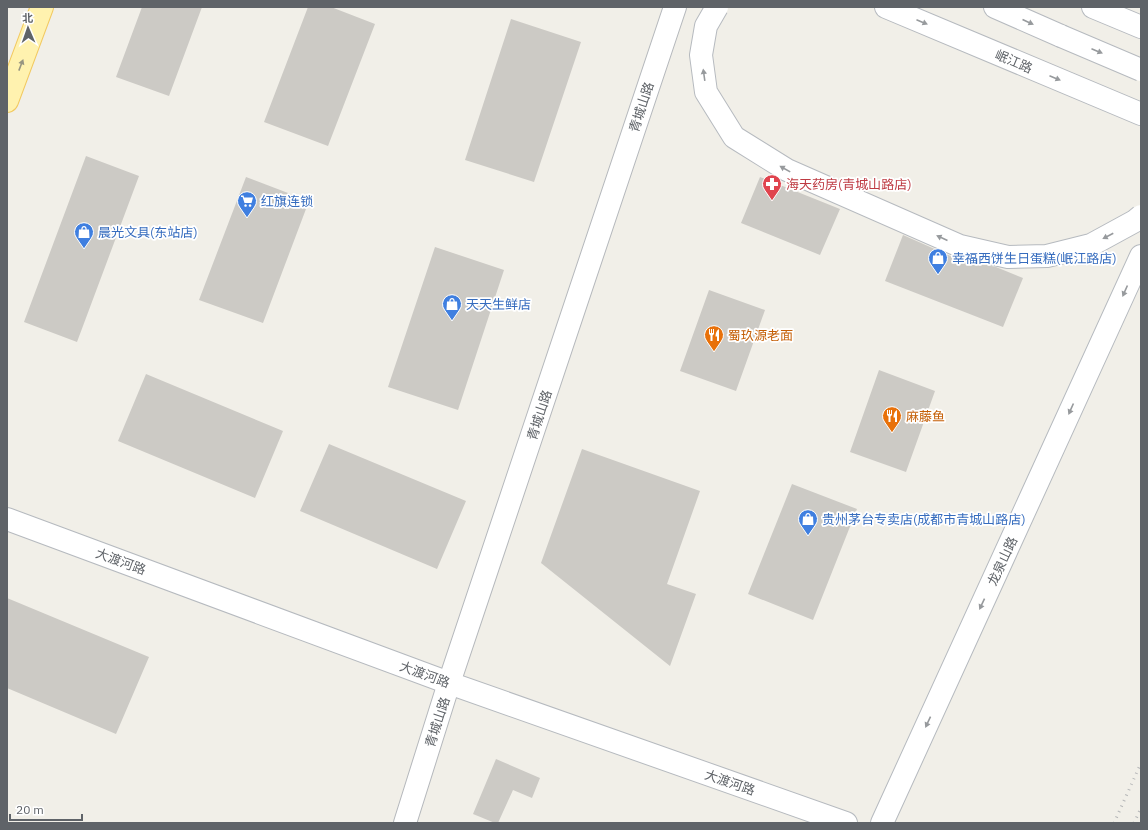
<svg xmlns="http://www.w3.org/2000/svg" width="1148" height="830" font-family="'IBM Plex Sans','Noto Sans SC',sans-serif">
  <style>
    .building { fill: #cccac5 }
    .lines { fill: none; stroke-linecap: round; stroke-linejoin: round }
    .street-casing { stroke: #b5b8bc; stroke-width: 24 }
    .secondary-casing { stroke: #b6babf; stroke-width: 24 }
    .primary-casing { stroke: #f2c960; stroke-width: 24 }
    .street { stroke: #fff; stroke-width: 22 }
    .secondary { stroke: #fff; stroke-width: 22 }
    .primary { stroke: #fff2af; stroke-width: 22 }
    .rail { stroke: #b6b7b8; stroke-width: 3; stroke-dasharray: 1 5; stroke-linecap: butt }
    .secondary-bridge-casing { stroke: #b6babf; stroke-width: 24; stroke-linecap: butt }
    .secondary-bridge { stroke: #fff; stroke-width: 22 }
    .oneway { fill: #979a9d }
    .oneway2 { fill: #979581 }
    .labels { text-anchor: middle; stroke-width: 3.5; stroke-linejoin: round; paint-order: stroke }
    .street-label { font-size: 13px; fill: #5f6368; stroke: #fff }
    .health-label { font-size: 13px; fill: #be3a42; stroke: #fff; text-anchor: start }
    .shop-label { font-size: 13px; fill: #366cbe; stroke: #fff; text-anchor: start }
    .food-label { font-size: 13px; fill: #c56008; stroke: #fff; text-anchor: start }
  </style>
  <rect width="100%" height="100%" fill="#f1efe8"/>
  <path class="building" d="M 142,7 L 202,7 L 169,96 L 116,77 Z
    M 308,7 L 331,7 L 375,24 L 328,146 L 264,122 Z
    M 511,19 L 581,42 L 534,182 L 465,160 Z
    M 86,156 L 139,176 L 77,342 L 24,322 Z
    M 246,177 L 309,201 L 263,323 L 199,300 Z
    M 760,177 L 840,209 L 820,255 L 741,223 Z
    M 903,235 L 955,258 L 996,267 L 1023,278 L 1003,327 L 885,281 Z
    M 435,247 L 504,270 L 458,410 L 388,387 Z
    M 709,290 L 765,310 L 736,391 L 680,371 Z
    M 879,370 L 935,391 L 906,472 L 850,452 Z
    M 146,374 L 283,431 L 255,498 L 118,441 Z
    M 329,444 L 466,501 L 437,569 L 300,511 Z
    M 582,449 L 700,491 L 667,584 L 696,594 L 670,666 L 541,563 Z
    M 792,484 L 857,509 L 813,620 L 748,594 Z
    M 7,598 L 149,657 L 116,734 L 7,688 Z
    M 496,759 L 540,778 L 532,798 L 513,790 L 498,823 L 495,823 L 473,814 Z"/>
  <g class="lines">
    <defs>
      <path id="street" d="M 405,823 L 449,683 L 675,7"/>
      <path id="secondary" d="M 886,7 L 1141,114
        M 995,7 L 1061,36
        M 1093,7 L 1141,27
        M 7,519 L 449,683 L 846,823
        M 882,823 L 1141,256"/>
      <path id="primary" d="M 7,101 L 42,7"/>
    </defs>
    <use href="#street" class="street-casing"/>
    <use href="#secondary" class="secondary-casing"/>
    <use href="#primary" class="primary-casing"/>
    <use href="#street" class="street"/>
    <use href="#secondary" class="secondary"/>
    <use href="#primary" class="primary"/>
    <path class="rail" d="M 1114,823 L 1141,763
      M 1134,823 L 1141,808"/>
    <defs>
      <path id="secondary-bridge" d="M 717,7 L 706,26 L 701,55 L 706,92 L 734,137 L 787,170 L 960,246 L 1008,257 L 1047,256 L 1091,245 L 1135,221 L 1141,216
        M 1061,36 L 1141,70"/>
    </defs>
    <use href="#secondary-bridge" class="secondary-bridge-casing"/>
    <use href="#secondary-bridge" class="secondary-bridge"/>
  </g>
  <defs><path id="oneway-solid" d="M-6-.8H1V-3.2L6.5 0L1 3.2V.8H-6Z"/></defs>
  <g class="oneway">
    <use href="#oneway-solid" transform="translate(922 22) rotate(23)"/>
    <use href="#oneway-solid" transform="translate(1028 22) rotate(24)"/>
    <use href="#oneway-solid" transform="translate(1097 51) rotate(23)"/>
    <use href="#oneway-solid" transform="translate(704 75) rotate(-98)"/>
    <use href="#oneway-solid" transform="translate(1055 78) rotate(23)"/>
    <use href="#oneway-solid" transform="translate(785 169) rotate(-151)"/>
    <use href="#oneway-solid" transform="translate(1108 236) rotate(152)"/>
    <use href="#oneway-solid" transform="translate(942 238) rotate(-156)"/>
    <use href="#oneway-solid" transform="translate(1125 291) rotate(114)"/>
    <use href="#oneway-solid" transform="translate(1071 409) rotate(114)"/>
    <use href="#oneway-solid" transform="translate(982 604) rotate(115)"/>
    <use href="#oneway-solid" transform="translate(928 722) rotate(115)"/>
  </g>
  <use class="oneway2" href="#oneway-solid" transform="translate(21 65) rotate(-69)"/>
  <defs>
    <symbol id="pharmacy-pin" viewBox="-11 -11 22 30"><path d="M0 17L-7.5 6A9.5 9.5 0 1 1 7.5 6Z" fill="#e0444e" stroke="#fff"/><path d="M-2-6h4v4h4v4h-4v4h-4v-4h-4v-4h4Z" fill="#fff"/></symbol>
    <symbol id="supermarket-pin" viewBox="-11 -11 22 30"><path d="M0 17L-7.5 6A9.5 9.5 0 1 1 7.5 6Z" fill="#3f7fe0" stroke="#fff"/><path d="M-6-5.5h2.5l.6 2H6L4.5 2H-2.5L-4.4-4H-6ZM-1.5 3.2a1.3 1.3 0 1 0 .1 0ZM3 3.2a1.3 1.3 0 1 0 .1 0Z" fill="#fff"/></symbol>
    <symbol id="shop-pin" viewBox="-11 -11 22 30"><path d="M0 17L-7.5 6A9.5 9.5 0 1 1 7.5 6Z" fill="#3f7fe0" stroke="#fff"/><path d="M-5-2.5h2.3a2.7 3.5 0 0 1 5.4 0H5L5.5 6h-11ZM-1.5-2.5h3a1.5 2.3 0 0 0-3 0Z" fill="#fff"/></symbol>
    <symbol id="restaurant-pin" viewBox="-11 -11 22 30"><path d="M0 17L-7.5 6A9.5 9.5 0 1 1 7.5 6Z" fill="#e8710a" stroke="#fff"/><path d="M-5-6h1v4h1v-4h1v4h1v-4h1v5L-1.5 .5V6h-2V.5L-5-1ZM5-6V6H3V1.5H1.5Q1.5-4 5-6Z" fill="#fff"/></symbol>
  </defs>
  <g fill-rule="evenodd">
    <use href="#pharmacy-pin" x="761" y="173" width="22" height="30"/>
    <use href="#supermarket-pin" x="236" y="190" width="22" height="30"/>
    <use href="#shop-pin" x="73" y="221" width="22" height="30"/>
    <use href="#shop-pin" x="927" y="247" width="22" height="30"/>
    <use href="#shop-pin" x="441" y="293" width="22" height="30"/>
    <use href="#restaurant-pin" x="703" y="324" width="22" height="30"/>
    <use href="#restaurant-pin" x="881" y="405" width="22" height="30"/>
    <use href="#shop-pin" x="797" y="508" width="22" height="30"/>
  </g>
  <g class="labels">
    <g class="street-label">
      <text transform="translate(1014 61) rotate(23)" y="5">岷江路</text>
      <text transform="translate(641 107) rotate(-72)" y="5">青城山路</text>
      <text transform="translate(539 415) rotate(-72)" y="5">青城山路</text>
      <text transform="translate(121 561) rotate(20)" y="5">大渡河路</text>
      <text transform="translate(1002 561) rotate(-65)" y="5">龙泉山路</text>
      <text transform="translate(425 674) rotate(20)" y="5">大渡河路</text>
      <text transform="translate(437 722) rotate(-72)" y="5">青城山路</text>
      <text transform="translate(730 782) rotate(19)" y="5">大渡河路</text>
    </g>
    <g class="health-label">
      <text x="786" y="189">海天药房(青城山路店)</text>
    </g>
    <g class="shop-label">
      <text x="261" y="206">红旗连锁</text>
      <text x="98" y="237">晨光文具(东站店)</text>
      <text x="952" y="263">幸福西饼生日蛋糕(岷江路店)</text>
      <text x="466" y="309">天天生鲜店</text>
      <text x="822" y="524">贵州茅台专卖店(成都市青城山路店)</text>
    </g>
    <g class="food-label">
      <text x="728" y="340">蜀玖源老面</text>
      <text x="906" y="421">麻藤鱼</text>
    </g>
  </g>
  <rect width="1148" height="830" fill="none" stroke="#5f6368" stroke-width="16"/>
  <g transform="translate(28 28) rotate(358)" stroke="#ffffff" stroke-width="3" paint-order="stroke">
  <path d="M0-3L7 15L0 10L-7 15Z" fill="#5f6368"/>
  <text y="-6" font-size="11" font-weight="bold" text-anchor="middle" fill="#5f6368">北</text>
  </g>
  <path d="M10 814v6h72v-6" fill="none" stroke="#5f6368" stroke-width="2"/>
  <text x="16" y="814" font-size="12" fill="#5f6368" stroke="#ffffff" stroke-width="3" paint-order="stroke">20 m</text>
</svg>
